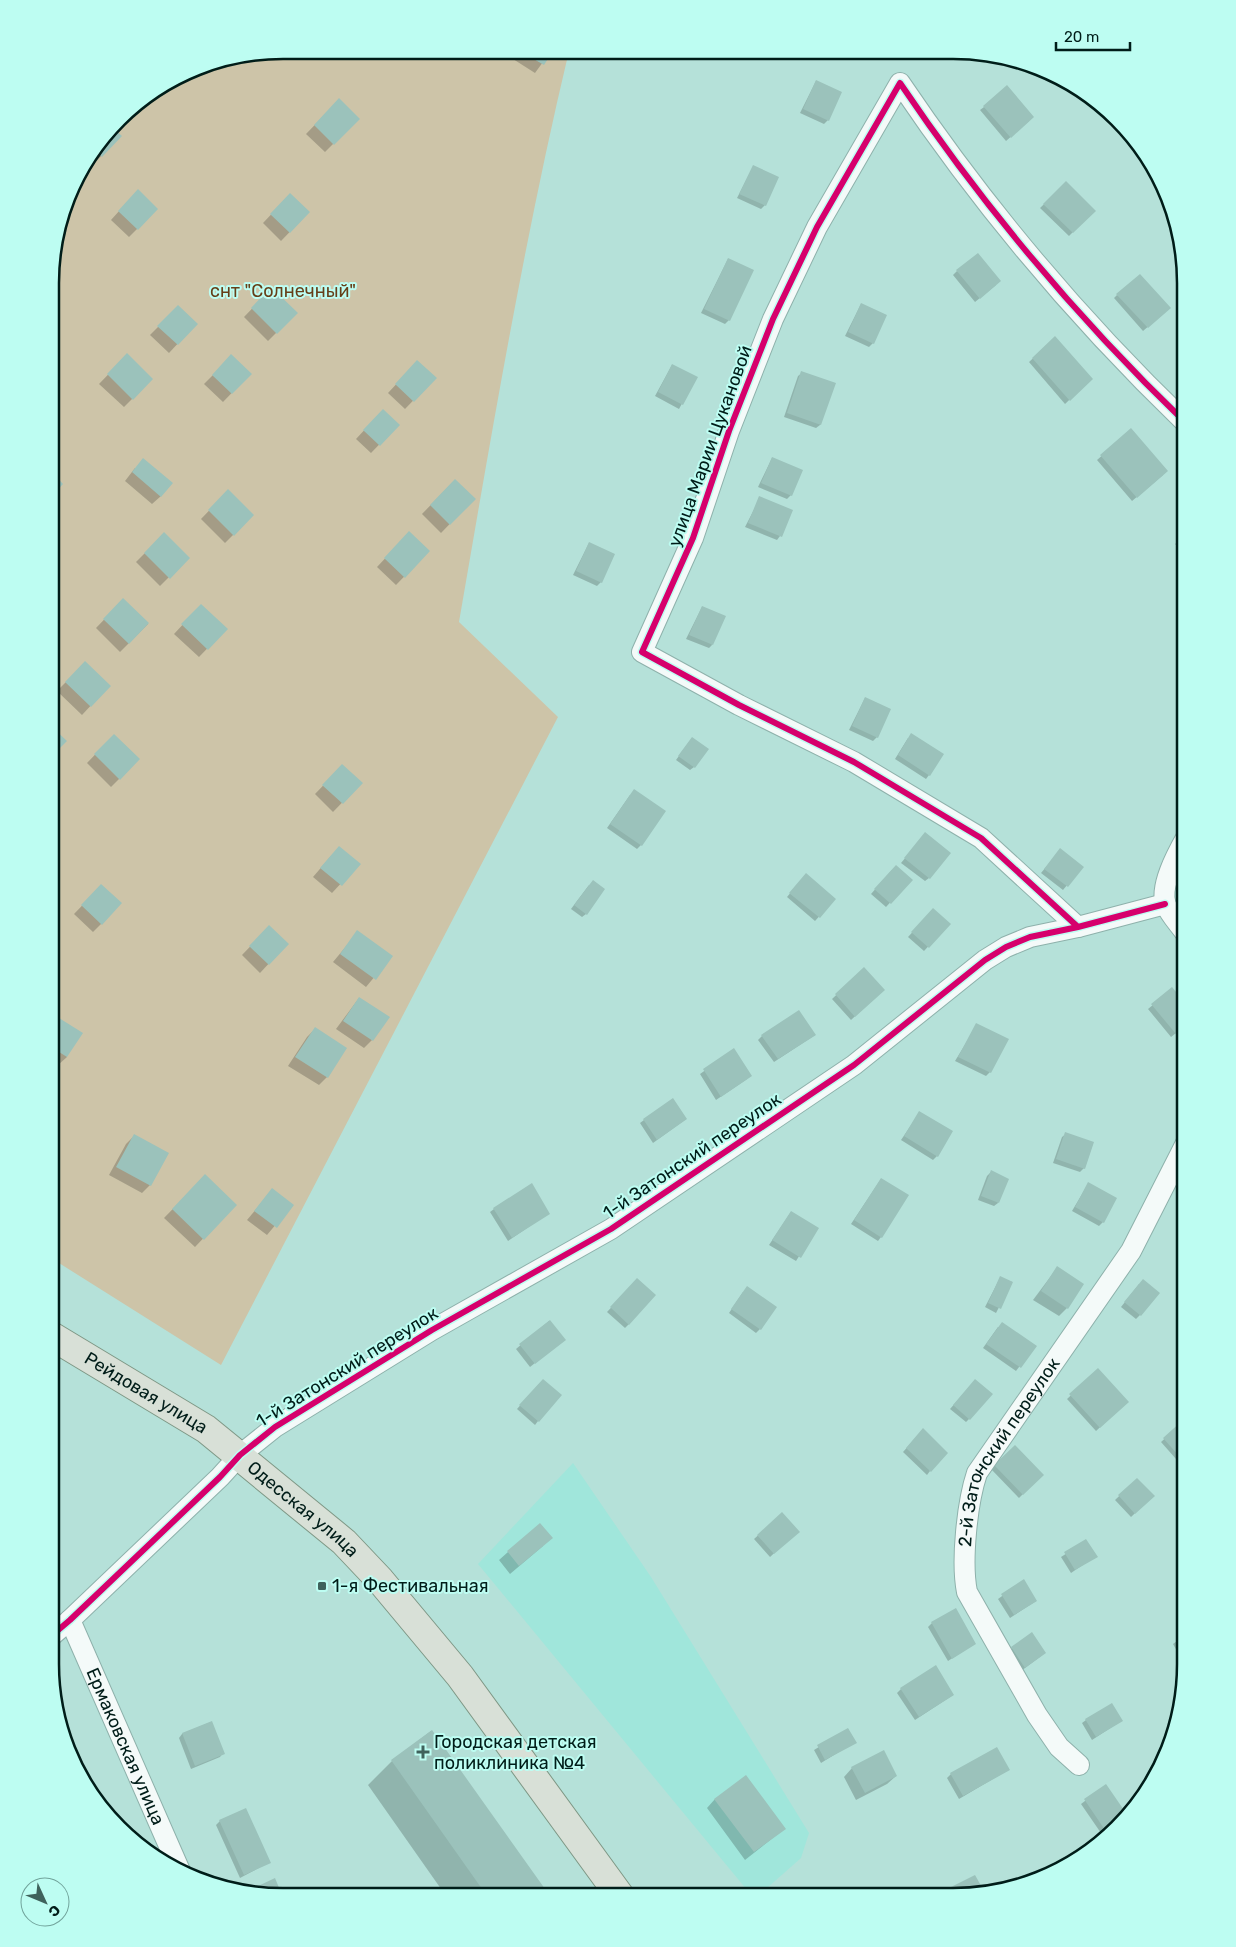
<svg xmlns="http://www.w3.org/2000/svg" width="1236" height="1947" font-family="Rubik,sans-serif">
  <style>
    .built { fill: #a0e6db }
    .green { fill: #cdc4a8 }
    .shadow { fill: #0003 }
    .building { fill: #9bc2bb }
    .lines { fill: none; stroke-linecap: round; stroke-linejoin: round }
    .minor-casing { stroke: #8eb1ab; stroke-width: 22 }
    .primary-casing { stroke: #7e9785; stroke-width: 30 }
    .minor { stroke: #f4faf9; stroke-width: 20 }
    .primary { stroke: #d8e0d7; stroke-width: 28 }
    .cycleway-casing { stroke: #bdfdf2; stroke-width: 9 }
    .cycleway { stroke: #d6006c; stroke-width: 6 }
    .poi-dot { fill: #3f625c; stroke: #bdfdf2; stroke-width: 2 }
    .labels { text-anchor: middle; stroke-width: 4; stroke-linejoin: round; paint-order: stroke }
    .park-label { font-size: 18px; fill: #663f18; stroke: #bdfdf2 }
    .street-label { font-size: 18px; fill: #001d19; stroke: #bdfdf2 }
    .poi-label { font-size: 18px; fill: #001d19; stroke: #bdfdf2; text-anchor: start }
    .rim { fill: none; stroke: #001d19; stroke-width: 2.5 }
  </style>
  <rect width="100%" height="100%" fill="#b5e1d9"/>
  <path class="built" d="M 573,1463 L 651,1577 L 809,1833 L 801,1858 L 758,1896 L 752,1896 L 478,1564 Z"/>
  <path class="green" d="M 282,50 L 569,51 C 524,240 492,431 459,622 L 558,717 L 221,1365 L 51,1258 L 52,252 L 74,179 L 129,108 L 194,68 Z"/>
  <path class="shadow" d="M 518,51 L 551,51 L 535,73 L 513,59 Z
    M 816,81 L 828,120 L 824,124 L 800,113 Z
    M 339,100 L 358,119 L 325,152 L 306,134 Z
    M 984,107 L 1029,121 L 1006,141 L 980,110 Z
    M 113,129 L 120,136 L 93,165 L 88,161 Z
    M 753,167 L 765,205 L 761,209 L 737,198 Z
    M 1066,183 L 1094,211 L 1069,236 L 1040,208 Z
    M 130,199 L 157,209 L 129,237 L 111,220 Z
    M 282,203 L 309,212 L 281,241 L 263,223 Z
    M 728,259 L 729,320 L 725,324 L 701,313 Z
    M 957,271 L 996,285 L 975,302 L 953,275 Z
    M 271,289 L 296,313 L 268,341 L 244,317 Z
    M 1117,295 L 1166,311 L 1143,331 L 1114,298 Z
    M 861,304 L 873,343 L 869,347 L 845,336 Z
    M 178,307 L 196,324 L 169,353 L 150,335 Z
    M 1055,338 L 1091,379 L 1065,404 L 1029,362 Z
    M 127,355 L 152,379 L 124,407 L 99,384 Z
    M 232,356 L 250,374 L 223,402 L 204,384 Z
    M 417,362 L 435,378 L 405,409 L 388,393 Z
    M 672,365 L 696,378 L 679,409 L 655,396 Z
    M 802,373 L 834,384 L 820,425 L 816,428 L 784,417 L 798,376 Z
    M 383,410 L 398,425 L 371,453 L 356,439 Z
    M 1131,430 L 1163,475 L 1132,501 L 1097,460 Z
    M 772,458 L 791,495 L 787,499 L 758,487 Z
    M 135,468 L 161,496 L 152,504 L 125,481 Z
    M 455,480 L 474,499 L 441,533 L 422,514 Z
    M 228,491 L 253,515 L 225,543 L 201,519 Z
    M 760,498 L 780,536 L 777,540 L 745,527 Z
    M 409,533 L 429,551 L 396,585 L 377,567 Z
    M 164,534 L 188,558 L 160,586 L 136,562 Z
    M 1186,534 L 1186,556 L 1175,544 Z
    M 589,543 L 601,582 L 597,586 L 573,575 Z
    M 123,600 L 148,624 L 120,652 L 96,628 Z
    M 201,605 L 226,629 L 199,657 L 174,634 Z
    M 702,607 L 712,645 L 709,648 L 686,639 Z
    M 85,663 L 109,686 L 82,715 L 57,691 Z
    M 865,698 L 877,737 L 873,741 L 849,730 Z
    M 114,735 L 139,759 L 111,787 L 87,763 Z
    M 908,738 L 929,775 L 926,779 L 895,759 Z
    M 689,742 L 694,767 L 690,770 L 676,760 Z
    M 342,766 L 361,783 L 333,812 L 315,794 Z
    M 630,795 L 641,845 L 637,849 L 607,828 Z
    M 922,838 L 929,878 L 925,881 L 901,863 Z
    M 1057,854 L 1082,867 L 1063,890 L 1041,873 Z
    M 331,856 L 359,864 L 332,893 L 313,877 Z
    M 892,870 L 911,880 L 886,907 L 871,894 Z
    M 803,878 L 835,899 L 815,921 L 787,897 Z
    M 589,885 L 586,914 L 582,917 L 571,909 Z
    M 101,886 L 101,924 L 93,932 L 74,914 Z
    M 933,910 L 949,924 L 924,951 L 908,937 Z
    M 269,927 L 287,944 L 260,973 L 242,955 Z
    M 358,932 L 391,957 L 366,987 L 333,962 Z
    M 864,969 L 883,990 L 851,1020 L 832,999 Z
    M 1172,989 L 1186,1025 L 1171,1037 L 1148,1009 Z
    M 359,998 L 372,1040 L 364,1048 L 336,1029 Z
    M 59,1020 L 67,1057 L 58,1065 L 51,1060 L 51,1028 Z
    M 977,1025 L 990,1072 L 986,1076 L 955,1061 Z
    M 315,1029 L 327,1077 L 319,1085 L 288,1066 L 307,1037 Z
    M 815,1035 L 774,1062 L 758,1040 L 762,1036 Z
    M 734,1050 L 747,1079 L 716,1100 L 700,1074 Z
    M 920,1112 L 937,1156 L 933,1160 L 901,1140 Z
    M 686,1119 L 653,1143 L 640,1123 L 644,1120 Z
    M 1066,1134 L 1084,1168 L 1080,1172 L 1053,1163 L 1062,1137 Z
    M 134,1136 L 150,1185 L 142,1193 L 109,1175 L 126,1144 Z
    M 991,1172 L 998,1203 L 994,1206 L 978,1200 L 987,1176 Z
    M 205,1176 L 235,1205 L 195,1247 L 164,1218 Z
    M 881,1179 L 881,1237 L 878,1241 L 851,1224 Z
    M 1088,1184 L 1103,1222 L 1099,1226 L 1072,1211 Z
    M 272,1190 L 292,1205 L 267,1235 L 247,1220 Z
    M 494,1209 L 549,1213 L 508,1241 L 490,1212 Z
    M 791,1212 L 817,1228 L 796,1261 L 769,1245 Z
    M 1057,1268 L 1067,1308 L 1059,1316 L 1033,1300 Z
    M 1000,1278 L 1012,1282 L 996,1313 L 985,1307 Z
    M 637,1280 L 629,1324 L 625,1328 L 607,1312 Z
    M 1139,1284 L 1140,1315 L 1136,1319 L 1121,1307 Z
    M 743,1292 L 760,1329 L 756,1333 L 729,1313 Z
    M 549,1321 L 560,1343 L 530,1367 L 516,1349 Z
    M 998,1327 L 1035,1346 L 1016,1371 L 983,1348 Z
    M 1098,1370 L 1127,1402 L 1096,1431 L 1067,1399 Z
    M 539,1384 L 538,1421 L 535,1425 L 517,1409 Z
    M 972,1384 L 969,1419 L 966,1422 L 950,1409 Z
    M 1183,1422 L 1186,1451 L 1176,1459 L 1161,1442 Z
    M 919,1434 L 930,1471 L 927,1475 L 903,1452 Z
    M 1015,1446 L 1042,1475 L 1019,1498 L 991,1469 Z
    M 1137,1479 L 1153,1496 L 1131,1517 L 1115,1500 Z
    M 782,1514 L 794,1535 L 770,1557 L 754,1539 Z
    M 540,1524 L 543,1546 L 510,1574 L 499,1560 Z
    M 1086,1541 L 1096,1556 L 1071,1573 L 1061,1557 Z
    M 1023,1581 L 1036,1601 L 1010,1618 L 998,1599 Z
    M 932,1623 L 974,1644 L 948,1661 L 928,1627 Z
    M 1032,1634 L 1041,1656 L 1021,1671 L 1008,1652 Z
    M 1185,1635 L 1185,1665 L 1173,1644 Z
    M 901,1689 L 953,1695 L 915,1720 L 897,1693 Z
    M 1086,1720 L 1121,1721 L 1092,1740 L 1082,1723 Z
    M 211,1722 L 223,1753 L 220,1757 L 191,1769 L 179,1738 L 182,1734 Z
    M 848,1729 L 855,1742 L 821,1763 L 814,1750 Z
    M 431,1731 L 549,1896 L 446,1896 L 368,1785 L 392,1761 Z
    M 852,1768 L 896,1776 L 887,1784 L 856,1800 L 844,1777 Z
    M 1008,1770 L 959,1799 L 947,1778 L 951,1774 Z
    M 1106,1785 L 1127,1817 L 1103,1836 L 1081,1804 Z
    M 715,1799 L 784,1829 L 745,1860 L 707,1808 Z
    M 220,1821 L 270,1862 L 240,1878 L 216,1825 Z
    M 975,1876 L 982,1891 L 954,1897 L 940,1897 L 944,1892 Z
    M 274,1880 L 281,1895 L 247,1894 L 248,1892 Z"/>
  <path class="building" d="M 520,51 L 553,51 L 544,65 Z
    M 816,80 L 842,92 L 829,121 L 803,109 Z
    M 1007,85 L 1034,117 L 1011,138 L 983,106 Z
    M 339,98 L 360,119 L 334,145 L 314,125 Z
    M 113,128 L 122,136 L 102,157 L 96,151 Z
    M 753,165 L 779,177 L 766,206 L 739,194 Z
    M 1066,181 L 1096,211 L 1073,233 L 1043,204 Z
    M 138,189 L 158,209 L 138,230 L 118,211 Z
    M 290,193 L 310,212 L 290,233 L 270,214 Z
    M 978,253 L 1001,281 L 980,299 L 956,270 Z
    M 728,258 L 754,270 L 730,321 L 704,309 Z
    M 1140,274 L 1171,308 L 1148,328 L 1116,294 Z
    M 271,287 L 298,313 L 277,334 L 251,308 Z
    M 861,303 L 887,315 L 874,344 L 848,332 Z
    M 178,305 L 198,324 L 178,345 L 157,326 Z
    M 1055,336 L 1093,379 L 1070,401 L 1032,358 Z
    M 127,353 L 153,379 L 133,400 L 107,374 Z
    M 231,354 L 252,374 L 232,394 L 212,375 Z
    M 417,360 L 437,378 L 414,402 L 395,384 Z
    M 672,364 L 698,377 L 683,405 L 658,392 Z
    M 801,371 L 836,383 L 821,425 L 787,413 Z
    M 383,409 L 400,425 L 380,446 L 363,430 Z
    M 1131,428 L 1168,471 L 1137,498 L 1100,455 Z
    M 772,457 L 803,470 L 792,496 L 761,483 Z
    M 143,458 L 173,483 L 161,497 L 132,472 Z
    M 52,472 L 63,484 L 52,496 Z
    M 455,479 L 476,499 L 450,525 L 430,505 Z
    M 228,489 L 254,515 L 234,536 L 208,510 Z
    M 759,496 L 793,510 L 782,537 L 748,523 Z
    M 409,531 L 430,551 L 405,578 L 384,558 Z
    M 164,532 L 190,558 L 170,579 L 144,553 Z
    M 1186,533 L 1186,548 L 1178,540 Z
    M 589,542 L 615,554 L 602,583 L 576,571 Z
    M 123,598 L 149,623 L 129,644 L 103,619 Z
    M 201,604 L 228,629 L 208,650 L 181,624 Z
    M 702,606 L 726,616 L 713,645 L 689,635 Z
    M 85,661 L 111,686 L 91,707 L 65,682 Z
    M 865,697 L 891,709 L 878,738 L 852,726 Z
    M 51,726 L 67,741 L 51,757 Z
    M 911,733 L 944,754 L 930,776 L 898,755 Z
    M 114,734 L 140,759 L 120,780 L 94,754 Z
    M 692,737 L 709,749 L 695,768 L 678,756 Z
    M 342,764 L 363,783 L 343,804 L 322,785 Z
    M 634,789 L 666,811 L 642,846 L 610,824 Z
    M 925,832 L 951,853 L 930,879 L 904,858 Z
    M 339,846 L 361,864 L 342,886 L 320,868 Z
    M 1060,848 L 1084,867 L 1068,887 L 1044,869 Z
    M 896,865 L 913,880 L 891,904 L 874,889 Z
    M 806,873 L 836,899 L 820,918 L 789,893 Z
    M 593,880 L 605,889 L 587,915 L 574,905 Z
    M 101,884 L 122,903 L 102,925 L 81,905 Z
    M 933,908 L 951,924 L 929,948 L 911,932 Z
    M 269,925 L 289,944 L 269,965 L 249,946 Z
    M 357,930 L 393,956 L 376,980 L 340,954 Z
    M 864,967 L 885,990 L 855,1017 L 835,994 Z
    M 1172,987 L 1186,1004 L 1186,1025 L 1176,1034 L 1151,1004 Z
    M 359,997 L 390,1017 L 373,1041 L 343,1021 Z
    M 799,1010 L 816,1035 L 778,1059 L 761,1035 Z
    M 59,1018 L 83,1033 L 67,1057 L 51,1047 L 51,1031 Z
    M 976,1023 L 1009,1039 L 991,1073 L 958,1057 Z
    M 315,1027 L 347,1048 L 328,1078 L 295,1057 Z
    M 734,1048 L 752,1076 L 721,1097 L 703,1069 Z
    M 673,1098 L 687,1119 L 657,1140 L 643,1119 Z
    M 919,1111 L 953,1131 L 938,1157 L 904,1136 Z
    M 1065,1132 L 1094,1142 L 1085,1169 L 1056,1159 Z
    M 134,1134 L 169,1153 L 151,1186 L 116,1167 Z
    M 991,1170 L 1009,1179 L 999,1203 L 981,1196 Z
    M 205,1174 L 237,1205 L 204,1240 L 172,1209 Z
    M 881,1178 L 909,1195 L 882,1238 L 854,1220 Z
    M 1088,1182 L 1117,1198 L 1104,1223 L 1075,1207 Z
    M 532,1183 L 550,1214 L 512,1238 L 493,1208 Z
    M 272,1188 L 294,1205 L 277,1228 L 254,1211 Z
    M 791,1211 L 819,1228 L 801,1258 L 772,1240 Z
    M 1057,1266 L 1084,1284 L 1068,1309 L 1041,1291 Z
    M 1000,1276 L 1013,1282 L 1001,1309 L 988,1303 Z
    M 637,1278 L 656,1295 L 629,1325 L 610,1307 Z
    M 1143,1279 L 1160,1293 L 1141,1316 L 1124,1302 Z
    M 747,1286 L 777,1307 L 761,1330 L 731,1309 Z
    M 550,1320 L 566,1340 L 535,1364 L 519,1344 Z
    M 1002,1322 L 1037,1346 L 1021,1368 L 986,1344 Z
    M 1098,1368 L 1129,1402 L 1100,1428 L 1069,1394 Z
    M 543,1379 L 562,1395 L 539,1422 L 519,1405 Z
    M 975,1379 L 993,1394 L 970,1420 L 953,1405 Z
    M 1183,1420 L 1186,1423 L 1186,1452 L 1180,1457 L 1163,1438 Z
    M 923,1428 L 948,1453 L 931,1472 L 906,1448 Z
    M 1015,1445 L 1044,1475 L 1023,1495 L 994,1465 Z
    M 1137,1478 L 1155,1496 L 1135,1514 L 1118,1495 Z
    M 782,1512 L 800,1532 L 774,1554 L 757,1535 Z
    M 540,1523 L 553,1538 L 519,1566 L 507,1551 Z
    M 1086,1539 L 1098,1557 L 1075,1570 L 1064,1552 Z
    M 1024,1579 L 1037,1601 L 1014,1615 L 1001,1594 Z
    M 956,1608 L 976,1644 L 952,1659 L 931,1622 Z
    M 1032,1632 L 1046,1653 L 1025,1668 L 1011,1647 Z
    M 1185,1634 L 1185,1655 L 1176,1639 Z
    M 936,1665 L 954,1695 L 919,1717 L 900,1688 Z
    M 1112,1703 L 1123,1721 L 1096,1737 L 1085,1719 Z
    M 212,1721 L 225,1754 L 195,1766 L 182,1733 Z
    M 848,1728 L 857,1743 L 825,1760 L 817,1745 Z
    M 432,1730 L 550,1896 L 487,1896 L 391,1760 Z
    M 997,1747 L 1010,1770 L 963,1796 L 950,1773 Z
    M 884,1750 L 897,1776 L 865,1793 L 851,1767 Z
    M 746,1775 L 786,1829 L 754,1852 L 714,1799 Z
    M 1106,1784 L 1128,1816 L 1107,1833 L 1084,1799 Z
    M 246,1808 L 271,1863 L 244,1875 L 219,1820 Z
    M 975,1875 L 984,1891 L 946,1897 L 943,1891 Z
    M 275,1878 L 282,1895 L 249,1894 L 248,1891 Z"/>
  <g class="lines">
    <defs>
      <g id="minor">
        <path d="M 1078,927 L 981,838 L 854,762 L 739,705 L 642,652 L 693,538 L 729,431 L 773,319 L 817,227 L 900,83 C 983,206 1079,320 1186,423"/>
        <path d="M 1186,934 C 1180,925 1170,915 1166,905 C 1159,887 1177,854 1186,838"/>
        <path id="s1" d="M 70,1620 L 180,1871"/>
        <path d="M 50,1637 L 70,1620 L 220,1477 L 240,1455 L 275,1427 L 432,1330 L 611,1229 L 854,1065 L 985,960 L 1006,947 L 1030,937 L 1078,927 L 1165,904"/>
        <path id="s2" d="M 1079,1765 L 1059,1747 L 1037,1715 L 967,1592 C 961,1562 967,1503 977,1473 L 1131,1251 L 1186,1143"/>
      </g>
      <g id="primary">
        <path id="s3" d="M 50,1335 L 206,1429 L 344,1542 L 380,1580 L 460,1676 L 620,1896"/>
      </g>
    </defs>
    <use href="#minor" class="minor-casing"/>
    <use href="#primary" class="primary-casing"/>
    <use href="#minor" class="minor"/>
    <use href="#primary" class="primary"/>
    <defs>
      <path id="cycleway" d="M 1078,927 L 981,838 L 854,762 L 739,705 L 642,652 L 693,538 L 729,431 L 773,319 L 817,227 L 900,83 C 983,206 1079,320 1186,423
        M 50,1637 L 70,1620 L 220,1477 L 240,1455 L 275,1427 L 432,1330 L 611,1229 L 854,1065 L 985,960 L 1006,947 L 1030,937 L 1078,927 L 1165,904"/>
    </defs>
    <use href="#cycleway" class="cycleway-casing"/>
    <use href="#cycleway" class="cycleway"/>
  </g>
  <g class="poi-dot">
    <rect x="317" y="1581" width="10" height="10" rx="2.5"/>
    <path d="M420.5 1744.5h5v5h5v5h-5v5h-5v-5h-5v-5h5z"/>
  </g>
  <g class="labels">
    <g class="park-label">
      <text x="283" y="297">снт "Солнечный"</text>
    </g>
    <g class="street-label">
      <text transform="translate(710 446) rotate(-70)" y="6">улица Марии Цукановой</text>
      <text transform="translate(692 1156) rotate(-34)" y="6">1-й Затонский переулок</text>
      <text transform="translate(347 1367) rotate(-32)" y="6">1-й Затонский переулок</text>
      <text dy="6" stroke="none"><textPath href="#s3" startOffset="112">Рейдовая улица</textPath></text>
      <text dy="6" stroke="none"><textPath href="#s2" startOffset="359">2-й Затонский переулок</textPath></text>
      <text dy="6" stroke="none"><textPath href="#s3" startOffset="308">Одесская улица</textPath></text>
      <text dy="6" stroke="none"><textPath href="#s1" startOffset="138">Ермаковская улица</textPath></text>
    </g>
    <g class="poi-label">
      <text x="332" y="1592">1-я Фестивальная</text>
      <text x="434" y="1748">Городская детская<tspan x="434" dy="21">поликлиника №4</tspan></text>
    </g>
  </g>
  <path d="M0 0H1236V1947H0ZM283 59H953A224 224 0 0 1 1177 283V1664A224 224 0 0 1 953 1888H283A224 224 0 0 1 59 1664V283A224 224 0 0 1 283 59Z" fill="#bdfdf2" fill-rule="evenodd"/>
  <path class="rim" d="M283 59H953A224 224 0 0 1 1177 283V1664A224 224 0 0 1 953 1888H283A224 224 0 0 1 59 1664V283A224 224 0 0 1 283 59Z"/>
  <g transform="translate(45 1902) rotate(134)"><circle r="24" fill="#bdfdf2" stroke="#71a39b"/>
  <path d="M0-4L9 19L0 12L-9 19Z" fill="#3f625c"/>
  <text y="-8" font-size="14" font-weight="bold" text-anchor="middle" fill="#001d19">С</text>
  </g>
  <path d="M1056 42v8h74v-8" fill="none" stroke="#001d19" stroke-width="2.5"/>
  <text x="1064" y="42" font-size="15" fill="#001d19" stroke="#bdfdf2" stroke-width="4" paint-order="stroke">20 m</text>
</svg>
